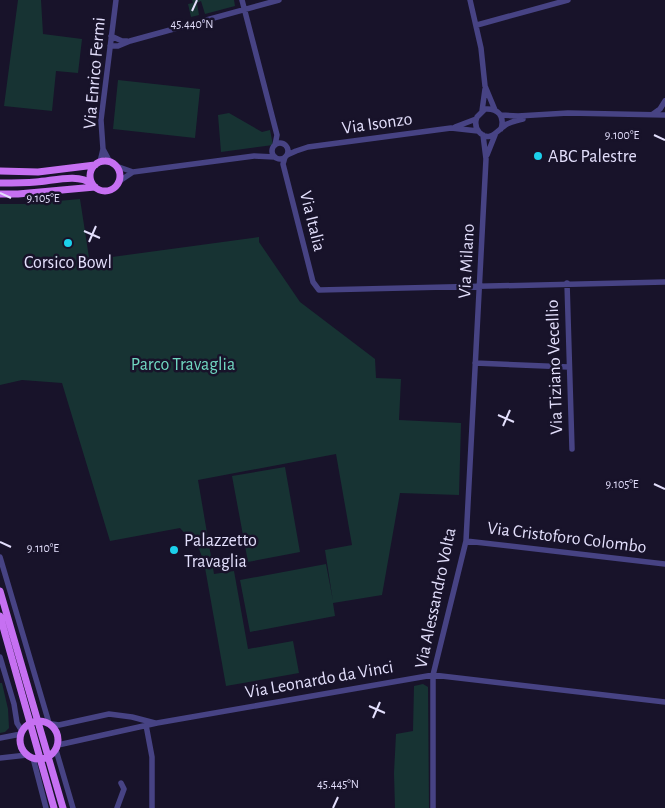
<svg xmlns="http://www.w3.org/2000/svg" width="665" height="808" font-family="'Alegreya Sans',sans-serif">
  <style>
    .green { fill: #173333 }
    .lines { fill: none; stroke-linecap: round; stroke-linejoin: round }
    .minor { stroke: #474384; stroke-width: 5.5 }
    .major { stroke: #c670f2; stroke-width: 7 }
    .ticks { fill: none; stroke: #e3dffc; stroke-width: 2 }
    .poi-dot { fill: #1cd0eb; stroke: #18132a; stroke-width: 2 }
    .labels { text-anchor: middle; stroke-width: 5; stroke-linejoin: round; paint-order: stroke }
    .street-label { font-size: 18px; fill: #e3dffc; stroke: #18132a }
    .poi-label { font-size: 18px; fill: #e3dffc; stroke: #18132a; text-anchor: start }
    .park-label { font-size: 18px; fill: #70d7c1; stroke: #18132a }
    .ticks-label { font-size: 12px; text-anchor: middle; fill: #e3dffc; stroke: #18132a; stroke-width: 5; stroke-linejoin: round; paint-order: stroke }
  </style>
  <rect width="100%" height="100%" fill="#18132a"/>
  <path class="green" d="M 18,0 L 41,0 L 43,34 L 82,39 L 78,73 L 56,71 L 52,111 L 4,106 Z
    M 192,0 L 234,0 L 235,6 L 205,14 L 201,1 L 197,3 L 199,15 L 191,17 L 188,4 L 193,3 Z
    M 118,80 L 200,89 L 195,138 L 113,129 Z
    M 229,113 L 262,132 L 270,130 L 273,145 L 221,152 L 218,115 Z
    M 80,199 L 90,264 L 112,260 L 112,257 L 259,237 L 259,242 L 300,302 L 375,359 L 376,378 L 401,379 L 399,420 L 461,423 L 459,495 L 400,493 L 382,595 L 333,603 L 335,616 L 250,632 L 240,580 L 326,564 L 333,601 L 325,550 L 352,545 L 336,454 L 198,480 L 214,574 L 234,571 L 248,649 L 293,641 L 299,673 L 226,686 L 204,562 L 199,549 L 180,528 L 110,541 L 62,383 L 22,380 L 0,385 L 0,204 L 25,204 Z
    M 285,467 L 300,552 L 248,562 L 232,476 Z
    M 0,683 L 2,683 L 8,709 L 9,728 L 5,732 L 0,733 Z
    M 423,684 L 428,687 L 429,808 L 395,808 L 394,773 L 396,734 L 413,731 L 414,686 Z"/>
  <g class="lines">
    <path class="minor" d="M 242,0 L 277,135 L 275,145
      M 470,0 L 481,48 L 485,86 L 495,110
      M 477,25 L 568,0
      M 111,36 L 122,41 L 127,41
      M 110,46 L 118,46 L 130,41 L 279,0
      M 482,111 L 485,89
      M 653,114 L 660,109 L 665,101
      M 501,115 L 518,116 L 568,113 L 665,115
      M 455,127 L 476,119
      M 501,129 C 505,116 498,108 485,109 L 477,117 C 475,122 475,127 479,132 C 490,144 498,129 507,124 C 512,122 517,120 523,119
      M272 151a8 8 0 1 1 16 0a8 8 0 1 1-16 0Z
      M 287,155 L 296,151 L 308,147 L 451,128 L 478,131
      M 487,155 L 495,135
      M 285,157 L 283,164 L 313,282 L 319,290 L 665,282
      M 100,162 L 103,149
      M 110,162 L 103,149 L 101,120 L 116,0
      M 116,166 L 133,172
      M 118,182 L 133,172 L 254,156 L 275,157
      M 567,283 L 572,449
      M 475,363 L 569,367
      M 466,541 L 665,564
      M 0,557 L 49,723
      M 0,657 L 14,704 L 17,723 L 22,731
      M 52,724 L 59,725 L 109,714 L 132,717 L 155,723
      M 146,725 L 152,757 L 152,808
      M 0,738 L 21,734
      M 58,745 L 157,723 L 433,675 L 665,702
      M 56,750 L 73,808
      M 0,758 L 27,755
      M 33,758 L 46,808
      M 117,808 L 124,789 L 121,783
      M 433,808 L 433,675 L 466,541 L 486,159 L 483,135"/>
    <path class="major" d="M90 176a15 15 0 1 1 30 0a15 15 0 1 1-30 0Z
      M 0,171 L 38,172 L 95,165
      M 0,183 C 12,183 24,183 36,182 C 53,181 78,173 92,184
      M 0,194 L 18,194 L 95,187
      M 0,591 L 63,808
      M 0,616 L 54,808
      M20 740a19 19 0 1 1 38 0a19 19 0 1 1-38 0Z"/>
  </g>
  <path class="ticks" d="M 192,11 L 197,0M 654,135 L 665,140M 0,193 L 11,198M 84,231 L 100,238M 89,242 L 96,226M 498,415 L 514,422M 503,426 L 510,410M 654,484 L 665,489M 0,542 L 11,547M 369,706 L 385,713M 373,718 L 380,702M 333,808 L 338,797"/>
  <g class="poi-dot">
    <circle cx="538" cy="156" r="5"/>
    <circle cx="68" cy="243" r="5"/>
    <circle cx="174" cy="550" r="5"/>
  </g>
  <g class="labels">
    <g class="street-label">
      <text transform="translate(94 73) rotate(-85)" y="6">Via Enrico Fermi</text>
      <text transform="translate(377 123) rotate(-8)" y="6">Via Isonzo</text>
      <text transform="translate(313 221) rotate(76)" y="6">Via Italia</text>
      <text transform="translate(466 261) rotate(-87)" y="6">Via Milano</text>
      <text transform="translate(554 367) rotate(-92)" y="6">Via Tiziano Vecellio</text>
      <text transform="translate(567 537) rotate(7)" y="6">Via Cristoforo Colombo</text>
      <text transform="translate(435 598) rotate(-78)" y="6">Via Alessandro Volta</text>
      <text transform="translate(319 679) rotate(-10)" y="6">Via Leonardo da Vinci</text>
    </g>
    <g class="poi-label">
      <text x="548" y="162">ABC Palestre</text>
      <text x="68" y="268" text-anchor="middle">Corsico Bowl</text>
      <text x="184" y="546">Palazzetto<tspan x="184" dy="21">Travaglia</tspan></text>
    </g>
    <g class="park-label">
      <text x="183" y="370">Parco Travaglia</text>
    </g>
  </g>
  <g class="ticks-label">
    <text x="192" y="28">45.440°N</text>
    <text x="622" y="139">9.100°E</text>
    <text x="43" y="202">9.105°E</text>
    <text x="622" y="488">9.105°E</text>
    <text x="43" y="552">9.110°E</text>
    <text x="338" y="788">45.445°N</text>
  </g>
</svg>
